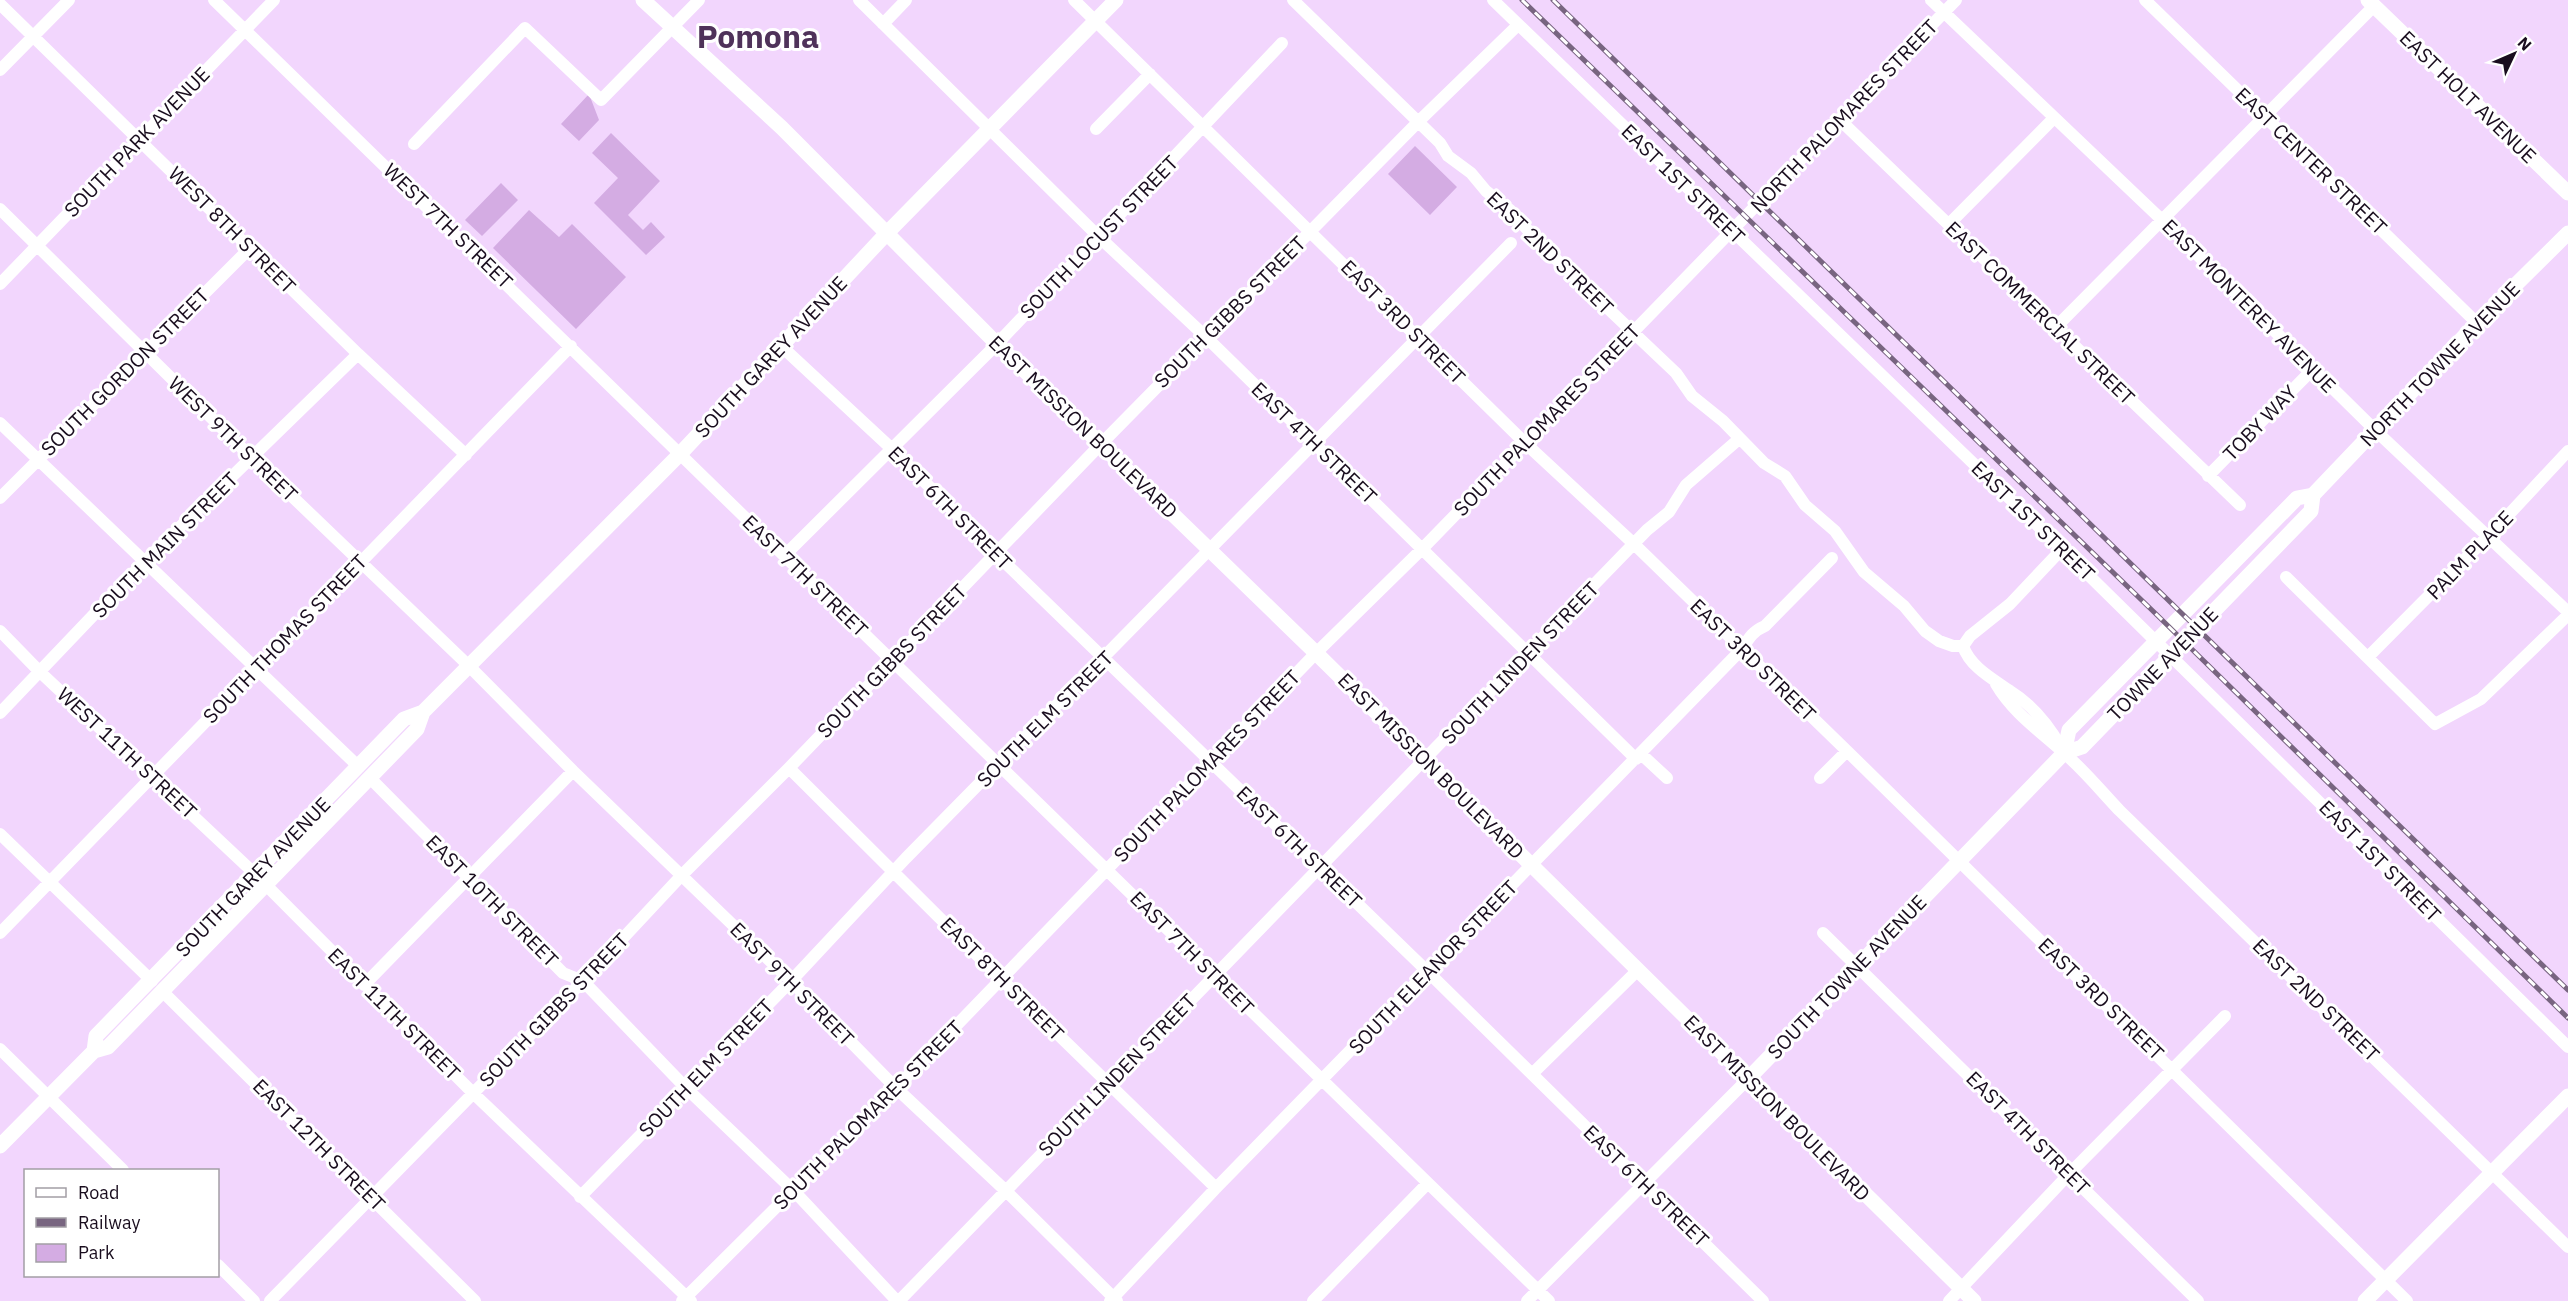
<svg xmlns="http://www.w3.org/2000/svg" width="2568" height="1301" font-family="'IBM Plex Sans',sans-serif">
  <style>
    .green { fill: #d4ace3 }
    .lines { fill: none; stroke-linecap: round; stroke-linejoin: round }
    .minor { stroke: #fff; stroke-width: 12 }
    .major { stroke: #fff; stroke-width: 15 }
    .rail-casing { stroke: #786580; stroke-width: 5 }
    .rail { stroke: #fff; stroke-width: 3; stroke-dasharray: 9; stroke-linecap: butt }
    .labels { text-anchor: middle; stroke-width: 6; stroke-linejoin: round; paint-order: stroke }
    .street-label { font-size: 20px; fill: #190d1e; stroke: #fff }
    .town-label { font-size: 32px; font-weight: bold; fill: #4f325a; stroke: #fff }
  </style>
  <rect width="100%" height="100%" fill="#f2d6fd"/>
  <path class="green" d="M 589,94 L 599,120 L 579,141 L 561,124 Z
    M 611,133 L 660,181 L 628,215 L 643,230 L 651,222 L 665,237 L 646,255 L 594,203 L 618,178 L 592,153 Z
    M 1415,146 L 1457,187 L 1430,215 L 1388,174 Z
    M 501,183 L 518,200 L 482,236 L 465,220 Z
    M 529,210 L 559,237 L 572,224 L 626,277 L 576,329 L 493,248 Z"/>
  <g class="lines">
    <path class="minor" d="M 214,0 L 1549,1301
      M 859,0 L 1098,236 L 1206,337 L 1636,759
      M 1074,0 L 1525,443 L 1634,544 L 1847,751 L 2407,1301
      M 1293,0 L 1440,143 L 1448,156 L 1471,173 L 1486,191 L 1510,210 L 1541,245 L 1676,373 L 1692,396 L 1723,421 L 1764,463 L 1785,476 L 1805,505 L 1835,531 L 1864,572 L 1904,606 L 1925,631 L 1939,641 L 1953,646 L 1963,646
      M 1493,0 L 2062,549 L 2568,1047
      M 1931,0 L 2162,220 L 2376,431 L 2568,612
      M 2145,0 L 2477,323
      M 0,4 L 358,354 L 466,455
      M 883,24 L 906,0
      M 0,70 L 69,0
      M 1840,120 L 2240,505
      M 1096,129 L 1150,74
      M 414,144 L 525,28 L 601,100 L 699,0
      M 0,209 L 252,458 L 469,666 L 573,771 L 791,981 L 896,1088 L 1006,1191 L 1117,1301
      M 1949,224 L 2053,119
      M 0,284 L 274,0
      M 2055,328 L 2374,6
      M 780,345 L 892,449 L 995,553 L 1428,972 L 1763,1301
      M 0,423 L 359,767
      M 2208,476 L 2312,370
      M 0,498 L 250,248
      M 785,555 L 997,344 L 1282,43
      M 2286,577 L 2435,724 L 2481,699 L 2568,615
      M 0,631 L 40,672 L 255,874 L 474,1094 L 691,1301
      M 1963,646 C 1970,667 1993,679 2010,691 C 2031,704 2049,726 2061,747
      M 1963,646 L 1970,636 L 2010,604 L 2062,549
      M 2369,656 L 2500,524 L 2568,451
      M 1996,684 C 2013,713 2040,731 2064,753 C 2084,770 2101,791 2119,810 L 2568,1247
      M 0,713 L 145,561 L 358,354
      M 1641,754 L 1667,778
      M 789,768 L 1002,980 L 1216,1188
      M 369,777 L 563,973 L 583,981 L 686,1088 L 794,1191 L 897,1301
      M 1820,778 L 1847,751
      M 0,834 L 152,981
      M 0,933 L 571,346
      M 1823,933 L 2198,1301
      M 364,985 L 573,771
      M 162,991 L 475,1301
      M 0,1049 L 123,1170
      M 1532,1074 L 1638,970
      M 580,1197 L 791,981 L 906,858 L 1511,243
      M 218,1265 L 254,1301
      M 270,1301 L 583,981 L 682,875 L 789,768 L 1100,445 L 1418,122 L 1518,25
      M 682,1301 L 896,1088 L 1316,653 L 1422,549 L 1956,0
      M 899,1301 L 1647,530 L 1669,512 L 1686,485 L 1739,439
      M 1110,1301 L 1216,1188 L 1742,649 C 1749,638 1753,631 1765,626 L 1832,558
      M 1313,1301 L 1427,1184
      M 1527,1301 L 1747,1080
      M 1949,1301 L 2069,1174 L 2225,1016"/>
    <path class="major" d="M 643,0 L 782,128 L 997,344 L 1316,653 L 1974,1301
      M 2368,0 L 2568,193
      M 2064,753 L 2069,730 L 2297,498 L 2313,495
      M 94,1051 L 96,1036 L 404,719 L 423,712 L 680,454 L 887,233 L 1116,0
      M 1747,1080 L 2064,753 L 2082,747 L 2311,511 L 2313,495 L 2477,323 L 2568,233
      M 0,1146 L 94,1051 L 108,1047 L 417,729 L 423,712
      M 2365,1301 L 2568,1096"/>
    <defs>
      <path id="rail" d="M 1522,0 L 2157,615 L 2568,1018
        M 1553,0 L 2568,990"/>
    </defs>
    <use href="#rail" class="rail-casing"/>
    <use href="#rail" class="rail"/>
  </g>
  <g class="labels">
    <g class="street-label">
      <text transform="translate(2468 97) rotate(44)" y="7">EAST HOLT AVENUE</text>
      <text transform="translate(1844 116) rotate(-46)" y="7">NORTH PALOMARES STREET</text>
      <text transform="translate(137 142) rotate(-46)" y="7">SOUTH PARK AVENUE</text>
      <text transform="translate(2311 161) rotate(44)" y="7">EAST CENTER STREET</text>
      <text transform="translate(1683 184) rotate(44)" y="7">EAST 1ST STREET</text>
      <text transform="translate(448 226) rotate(44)" y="7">WEST 7TH STREET</text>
      <text transform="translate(232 230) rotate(45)" y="7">WEST 8TH STREET</text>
      <text transform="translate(1099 237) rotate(-46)" y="7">SOUTH LOCUST STREET</text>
      <text transform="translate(1550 253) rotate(44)" y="7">EAST 2ND STREET</text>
      <text transform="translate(2249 306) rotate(45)" y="7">EAST MONTEREY AVENUE</text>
      <text transform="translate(1230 312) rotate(-45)" y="7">SOUTH GIBBS STREET</text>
      <text transform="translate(2040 313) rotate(44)" y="7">EAST COMMERCIAL STREET</text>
      <text transform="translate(1403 322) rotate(45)" y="7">EAST 3RD STREET</text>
      <text transform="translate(771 357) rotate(-47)" y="7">SOUTH GAREY AVENUE</text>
      <text transform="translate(2440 364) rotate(-46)" y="7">NORTH TOWNE AVENUE</text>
      <text transform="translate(125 372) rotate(-45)" y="7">SOUTH GORDON STREET</text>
      <text transform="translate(1547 420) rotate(-46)" y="7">SOUTH PALOMARES STREET</text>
      <text transform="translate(2260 423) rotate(-46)" y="7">TOBY WAY</text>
      <text transform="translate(1083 427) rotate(44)" y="7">EAST MISSION BOULEVARD</text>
      <text transform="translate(233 439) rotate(44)" y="7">WEST 9TH STREET</text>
      <text transform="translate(1314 443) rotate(44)" y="7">EAST 4TH STREET</text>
      <text transform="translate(950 508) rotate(45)" y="7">EAST 6TH STREET</text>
      <text transform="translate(2033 521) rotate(44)" y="7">EAST 1ST STREET</text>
      <text transform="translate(165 545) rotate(-45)" y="7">SOUTH MAIN STREET</text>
      <text transform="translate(2470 555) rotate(-46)" y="7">PALM PLACE</text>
      <text transform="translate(805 576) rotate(44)" y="7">EAST 7TH STREET</text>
      <text transform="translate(285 639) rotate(-46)" y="7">SOUTH THOMAS STREET</text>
      <text transform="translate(1753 660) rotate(44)" y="7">EAST 3RD STREET</text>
      <text transform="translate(892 661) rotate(-46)" y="7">SOUTH GIBBS STREET</text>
      <text transform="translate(1520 663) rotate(-46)" y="7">SOUTH LINDEN STREET</text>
      <text transform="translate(2163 664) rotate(-46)" y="7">TOWNE AVENUE</text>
      <text transform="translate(1045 719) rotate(-45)" y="7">SOUTH ELM STREET</text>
      <text transform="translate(127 753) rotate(43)" y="7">WEST 11TH STREET</text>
      <text transform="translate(1207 766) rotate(-46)" y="7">SOUTH PALOMARES STREET</text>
      <text transform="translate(1431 766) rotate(45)" y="7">EAST MISSION BOULEVARD</text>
      <text transform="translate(1299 847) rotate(44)" y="7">EAST 6TH STREET</text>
      <text transform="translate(2380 861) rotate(45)" y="7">EAST 1ST STREET</text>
      <text transform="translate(253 877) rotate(-46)" y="7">SOUTH GAREY AVENUE</text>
      <text transform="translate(492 901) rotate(45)" y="7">EAST 10TH STREET</text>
      <text transform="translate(1192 953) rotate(45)" y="7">EAST 7TH STREET</text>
      <text transform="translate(1433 967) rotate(-46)" y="7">SOUTH ELEANOR STREET</text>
      <text transform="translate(1847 977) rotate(-46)" y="7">SOUTH TOWNE AVENUE</text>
      <text transform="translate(1002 979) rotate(45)" y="7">EAST 8TH STREET</text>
      <text transform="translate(792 984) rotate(45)" y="7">EAST 9TH STREET</text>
      <text transform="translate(2101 999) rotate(44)" y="7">EAST 3RD STREET</text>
      <text transform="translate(2316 1000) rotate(44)" y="7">EAST 2ND STREET</text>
      <text transform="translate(554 1010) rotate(-46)" y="7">SOUTH GIBBS STREET</text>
      <text transform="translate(394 1014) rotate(45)" y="7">EAST 11TH STREET</text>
      <text transform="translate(706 1068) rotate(-46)" y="7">SOUTH ELM STREET</text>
      <text transform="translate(1117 1075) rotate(-46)" y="7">SOUTH LINDEN STREET</text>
      <text transform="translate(1777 1108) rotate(45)" y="7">EAST MISSION BOULEVARD</text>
      <text transform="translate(868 1115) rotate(-45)" y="7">SOUTH PALOMARES STREET</text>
      <text transform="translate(2028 1133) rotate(45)" y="7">EAST 4TH STREET</text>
      <text transform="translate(319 1145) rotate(45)" y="7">EAST 12TH STREET</text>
      <text transform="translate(1646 1186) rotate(44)" y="7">EAST 6TH STREET</text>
    </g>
    <g class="town-label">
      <text x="758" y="48">Pomona</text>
    </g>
  </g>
  <rect x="24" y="1169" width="195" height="108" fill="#ffffff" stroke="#a39ea5" stroke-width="1.5"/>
  <rect x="36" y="1188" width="30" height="9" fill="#ffffff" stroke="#a39ea5" stroke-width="1.5"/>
  <text x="78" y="1199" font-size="18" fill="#190d1e">Road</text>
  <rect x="36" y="1218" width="30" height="9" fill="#786580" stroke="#a39ea5" stroke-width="1.5"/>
  <text x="78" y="1229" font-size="18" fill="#190d1e">Railway</text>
  <rect x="36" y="1244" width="30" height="18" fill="#d4ace3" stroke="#a39ea5" stroke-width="1.5"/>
  <text x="78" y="1259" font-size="18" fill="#190d1e">Park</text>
  <g transform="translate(2514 54) rotate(46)" stroke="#ffffff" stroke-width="4.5" paint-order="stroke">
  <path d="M0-4.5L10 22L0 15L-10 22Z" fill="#190d1e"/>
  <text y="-9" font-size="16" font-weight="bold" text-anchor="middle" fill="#190d1e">N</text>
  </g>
</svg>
